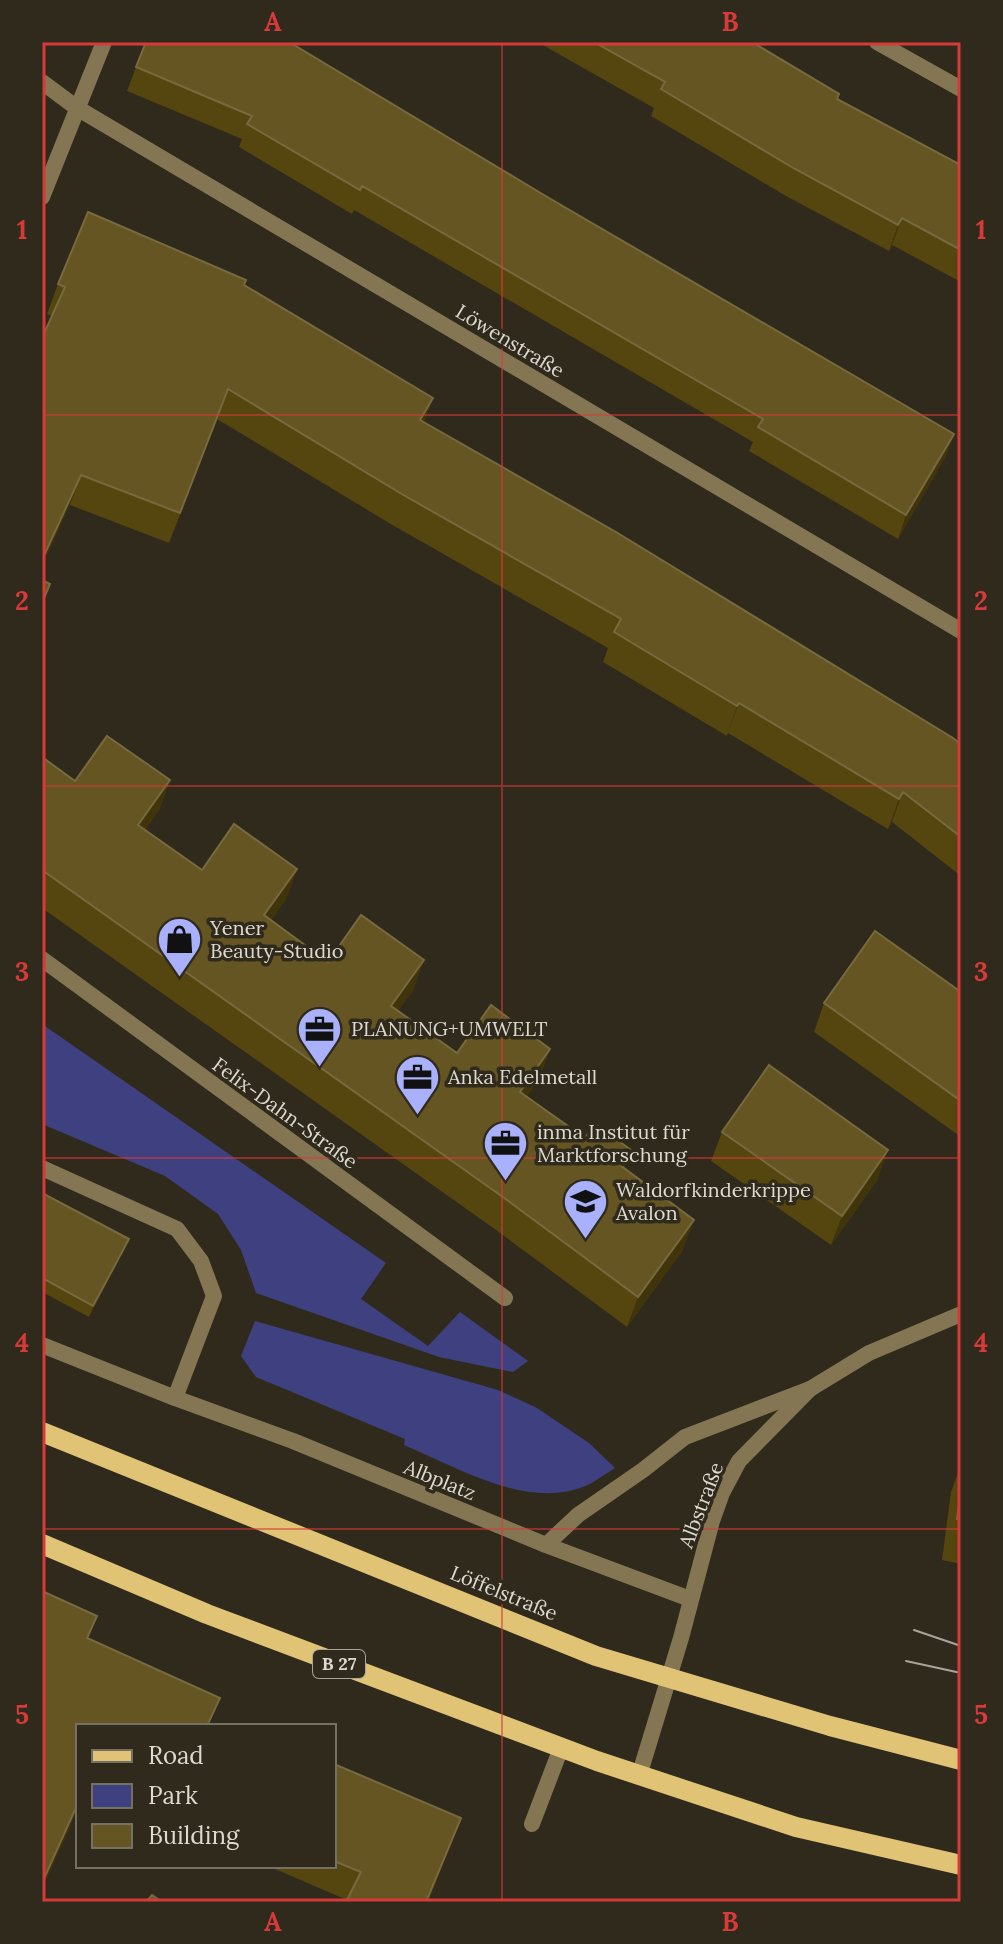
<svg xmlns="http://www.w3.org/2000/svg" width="1003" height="1944" font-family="Lora,serif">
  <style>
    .green { fill: #3f4080 }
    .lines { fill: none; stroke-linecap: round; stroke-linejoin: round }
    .service { stroke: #847652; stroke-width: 16 }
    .minor { stroke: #847652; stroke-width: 16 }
    .tertiary { stroke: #847652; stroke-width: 16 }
    .primary { stroke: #e0c375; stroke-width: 20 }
    .tram { stroke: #a9a499; stroke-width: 2 }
    .wall { fill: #55450f }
    .shaded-wall { fill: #40340b }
    .building { fill: #645523; stroke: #776a3e; stroke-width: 2 }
    .grid { fill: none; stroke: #d73a39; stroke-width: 2; stroke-opacity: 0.55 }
    .labels { text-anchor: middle; stroke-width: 7; stroke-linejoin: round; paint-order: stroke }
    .shield { fill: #2f2a1b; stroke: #a9a49a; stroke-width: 2 }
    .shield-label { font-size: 18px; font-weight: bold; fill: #ddd9d0 }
    .street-label { font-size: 20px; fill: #ddd9d0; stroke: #2f2a1b }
    .poi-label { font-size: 20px; fill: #ddd9d0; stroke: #2f2a1b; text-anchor: start }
    .neatline { fill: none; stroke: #d73a39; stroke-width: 3 }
    .grid-label { font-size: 26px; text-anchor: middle; font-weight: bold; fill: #d73a39 }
  </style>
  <rect width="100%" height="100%" fill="#2f2a1b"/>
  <path class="green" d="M 42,1024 L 386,1263 L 361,1299 L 428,1346 L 460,1312 L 528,1361 L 513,1372 L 439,1357 L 256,1293 L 241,1250 L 218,1214 L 165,1176 L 42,1124 Z
    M 255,1321 L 498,1390 L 537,1408 L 589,1443 L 615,1468 C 605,1474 594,1483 583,1487 C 526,1509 456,1467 404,1445 L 405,1439 L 256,1377 L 241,1356 Z"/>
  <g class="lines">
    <path class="service" d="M 42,1168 L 177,1229 L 201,1261 L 214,1296 L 175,1398
      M 42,1345 L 175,1398 L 293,1441 L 546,1545 L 690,1599
      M 546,1545 L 578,1515 L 643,1470 L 685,1437 L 810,1389
      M 532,1824 L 561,1748"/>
    <path class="minor" d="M 877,42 L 961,89
      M 42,82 L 77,108 L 961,631
      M 42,197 L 104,42
      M 42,959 L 505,1298"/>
    <path class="tertiary" d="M 639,1776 L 681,1638 L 712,1521 L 722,1493 L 739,1461 L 810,1389 L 869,1353 L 961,1314"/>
    <path class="primary" d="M 42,1432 L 596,1656 L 830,1726 L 961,1760
      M 42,1544 L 207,1614 L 597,1761 L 796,1827 L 961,1865"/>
    <path class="tram" d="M 914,1630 L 961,1646
      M 906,1661 L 961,1673"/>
  </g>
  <path class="wall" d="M 541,42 L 752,42 L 838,99 L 961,165 L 961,282 L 892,245 L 889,251 L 786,196 L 651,116 L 654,108 L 541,44 Z
    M 136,67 L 549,198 L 954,434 L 945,458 L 898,539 L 749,451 L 753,442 L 354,210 L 352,214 L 239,147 L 242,139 L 127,91 Z
    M 58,284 L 244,285 L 433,398 L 424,422 L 961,744 L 961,876 L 892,822 L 888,829 L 728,733 L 727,736 L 603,662 L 608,648 L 389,523 L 217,419 L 169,543 L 70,505 L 52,316 L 47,314 Z
    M 42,757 L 75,781 L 170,780 L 159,810 L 145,830 L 202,870 L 297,869 L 286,899 L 271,920 L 328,962 L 424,960 L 413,990 L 398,1011 L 457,1053 L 550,1049 L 539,1079 L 527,1096 L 624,1168 L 683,1250 L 627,1327 L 496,1230 L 42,908 Z
    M 961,992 L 961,1137 L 814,1032 L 824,1003 Z
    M 722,1132 L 878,1179 L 831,1245 L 711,1161 Z
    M 42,1193 L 129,1239 L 124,1250 L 89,1317 L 42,1292 Z
    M 961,1465 L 961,1564 L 942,1560 L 951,1492 Z
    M 334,1764 L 461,1818 L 428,1902 L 346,1902 L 347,1900 L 268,1866 L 334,1866 Z"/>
  <path class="shaded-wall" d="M 902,218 L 892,245 L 889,251 L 898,225 Z
    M 433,398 L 422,428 L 420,420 Z
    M 954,434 L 945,458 L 898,539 L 906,515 Z
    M 81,475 L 70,505 L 42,566 L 42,560 Z
    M 739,703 L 728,733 L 727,736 L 737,706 Z
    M 170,780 L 159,810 L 127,855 L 138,825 Z
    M 903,792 L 892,822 L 888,829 L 899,799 Z
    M 297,869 L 286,899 L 253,945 L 264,915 Z
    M 424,960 L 413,990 L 380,1036 L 391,1006 Z
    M 550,1049 L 539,1079 L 509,1122 L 520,1092 Z
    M 631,1150 L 620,1180 L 620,1165 Z
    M 888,1150 L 878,1179 L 831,1245 L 842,1216 Z
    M 694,1220 L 683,1250 L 627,1327 L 638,1297 Z
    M 129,1239 L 124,1250 L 89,1317 L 93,1306 Z
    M 78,1803 L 78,1809 L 42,1890 L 42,1883 Z
    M 461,1818 L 428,1902 L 426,1902 Z"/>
  <path class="building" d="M 146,42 L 289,42 L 549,198 L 954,434 L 906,515 L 758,427 L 763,419 L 362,186 L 360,190 L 247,124 L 252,116 L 136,67 Z
    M 594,42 L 752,42 L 839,94 L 837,99 L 961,165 L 961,250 L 902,218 L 898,225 L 795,169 L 661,89 L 665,82 Z
    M 88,212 L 246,280 L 244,285 L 433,398 L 420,420 L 616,532 L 953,738 L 961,744 L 961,837 L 903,792 L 899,799 L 739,703 L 737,706 L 614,632 L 621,619 L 400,493 L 228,389 L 180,513 L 81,475 L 42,560 L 42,338 L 65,287 L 58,284 Z
    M 42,580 L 50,584 L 42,603 Z
    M 107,736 L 170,780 L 138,825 L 202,870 L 234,824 L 297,869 L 264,915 L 328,962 L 361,915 L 424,960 L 391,1006 L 457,1053 L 491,1005 L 550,1049 L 520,1092 L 585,1138 L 595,1124 L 631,1150 L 620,1165 L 694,1220 L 638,1297 L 507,1200 L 42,870 L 42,757 L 75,781 Z
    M 875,931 L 961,992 L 961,1101 L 824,1003 Z
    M 769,1065 L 888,1150 L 842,1216 L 722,1132 Z
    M 42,1193 L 129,1239 L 93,1306 L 42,1278 Z
    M 961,1490 L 961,1520 L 957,1519 Z
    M 42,1591 L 97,1616 L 87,1638 L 220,1698 L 207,1726 L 78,1726 L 78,1803 L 42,1883 Z
    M 334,1764 L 461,1818 L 426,1902 L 346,1902 L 361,1872 L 334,1861 Z
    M 152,1895 L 162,1902 L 146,1902 Z"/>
  <path class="grid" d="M 502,42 L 502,1902M 42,415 L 961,415M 42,786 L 961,786M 42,1158 L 961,1158M 42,1529 L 961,1529"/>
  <defs>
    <symbol id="shop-pin" viewBox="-11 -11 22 30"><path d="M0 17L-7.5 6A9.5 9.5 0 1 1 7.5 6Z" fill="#a9b0fc" stroke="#2f2a1b"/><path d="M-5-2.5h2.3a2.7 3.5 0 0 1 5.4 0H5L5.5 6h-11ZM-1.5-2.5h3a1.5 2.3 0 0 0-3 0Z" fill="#111"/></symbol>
    <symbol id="office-pin" viewBox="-11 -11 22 30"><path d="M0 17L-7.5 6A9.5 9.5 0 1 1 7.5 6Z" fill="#a9b0fc" stroke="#2f2a1b"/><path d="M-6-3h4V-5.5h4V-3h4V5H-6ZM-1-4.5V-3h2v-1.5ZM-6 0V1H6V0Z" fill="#111"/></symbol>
    <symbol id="school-pin" viewBox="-11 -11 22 30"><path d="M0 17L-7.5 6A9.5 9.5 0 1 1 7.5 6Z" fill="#a9b0fc" stroke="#2f2a1b"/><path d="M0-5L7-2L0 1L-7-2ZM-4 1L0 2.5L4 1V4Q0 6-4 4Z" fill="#111"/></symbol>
  </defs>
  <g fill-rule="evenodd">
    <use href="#shop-pin" x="154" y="914" width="51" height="69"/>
    <use href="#office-pin" x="294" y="1004" width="51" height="69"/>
    <use href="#office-pin" x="392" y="1052" width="51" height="69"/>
    <use href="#office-pin" x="480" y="1118" width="51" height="69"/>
    <use href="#school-pin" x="560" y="1176" width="51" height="69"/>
  </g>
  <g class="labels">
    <rect class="shield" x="313" y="1650" width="52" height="28" rx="6"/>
    <g class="shield-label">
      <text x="339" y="1670">B 27</text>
    </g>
    <g class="street-label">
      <text transform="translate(510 341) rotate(31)" y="7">Löwenstraße</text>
      <text transform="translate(285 1113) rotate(36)" y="7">Felix-Dahn-Straße</text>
      <text transform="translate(440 1480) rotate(22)" y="7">Albplatz</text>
      <text transform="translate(701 1505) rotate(-69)" y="7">Albstraße</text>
      <text transform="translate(504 1593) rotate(22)" y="7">Löffelstraße</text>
    </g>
    <g class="poi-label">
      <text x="210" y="935">Yener<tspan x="210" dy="23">Beauty-Studio</tspan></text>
      <text x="351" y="1036">PLANUNG+UMWELT</text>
      <text x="448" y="1084">Anka Edelmetall</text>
      <text x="537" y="1139">inma Institut für<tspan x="537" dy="23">Marktforschung</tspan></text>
      <text x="616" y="1197">Waldorfkinderkrippe<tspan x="616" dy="23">Avalon</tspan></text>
    </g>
  </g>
  <rect width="1003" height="1944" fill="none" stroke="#2f2a1b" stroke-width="88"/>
  <rect x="76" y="1724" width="260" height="144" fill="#2f2a1b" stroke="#757063" stroke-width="2"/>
  <rect x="92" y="1750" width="40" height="12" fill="#e0c375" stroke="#757063" stroke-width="2"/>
  <text x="148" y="1764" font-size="24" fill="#ddd9d0">Road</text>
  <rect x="92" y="1784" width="40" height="24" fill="#3f4080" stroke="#757063" stroke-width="2"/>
  <text x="148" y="1804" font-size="24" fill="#ddd9d0">Park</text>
  <rect x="92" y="1824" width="40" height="24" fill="#645523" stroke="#757063" stroke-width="2"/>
  <text x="148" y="1844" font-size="24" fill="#ddd9d0">Building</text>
  <rect x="44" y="44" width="915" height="1856" class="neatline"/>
  <g class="grid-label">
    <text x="273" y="31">A</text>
    <text x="730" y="31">B</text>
    <text x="22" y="239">1</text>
    <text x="981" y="239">1</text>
    <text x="22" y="610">2</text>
    <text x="981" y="610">2</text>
    <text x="22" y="981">3</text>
    <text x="981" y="981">3</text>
    <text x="22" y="1352">4</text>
    <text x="981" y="1352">4</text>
    <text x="22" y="1724">5</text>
    <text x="981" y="1724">5</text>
    <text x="273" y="1931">A</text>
    <text x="730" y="1931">B</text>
  </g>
</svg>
